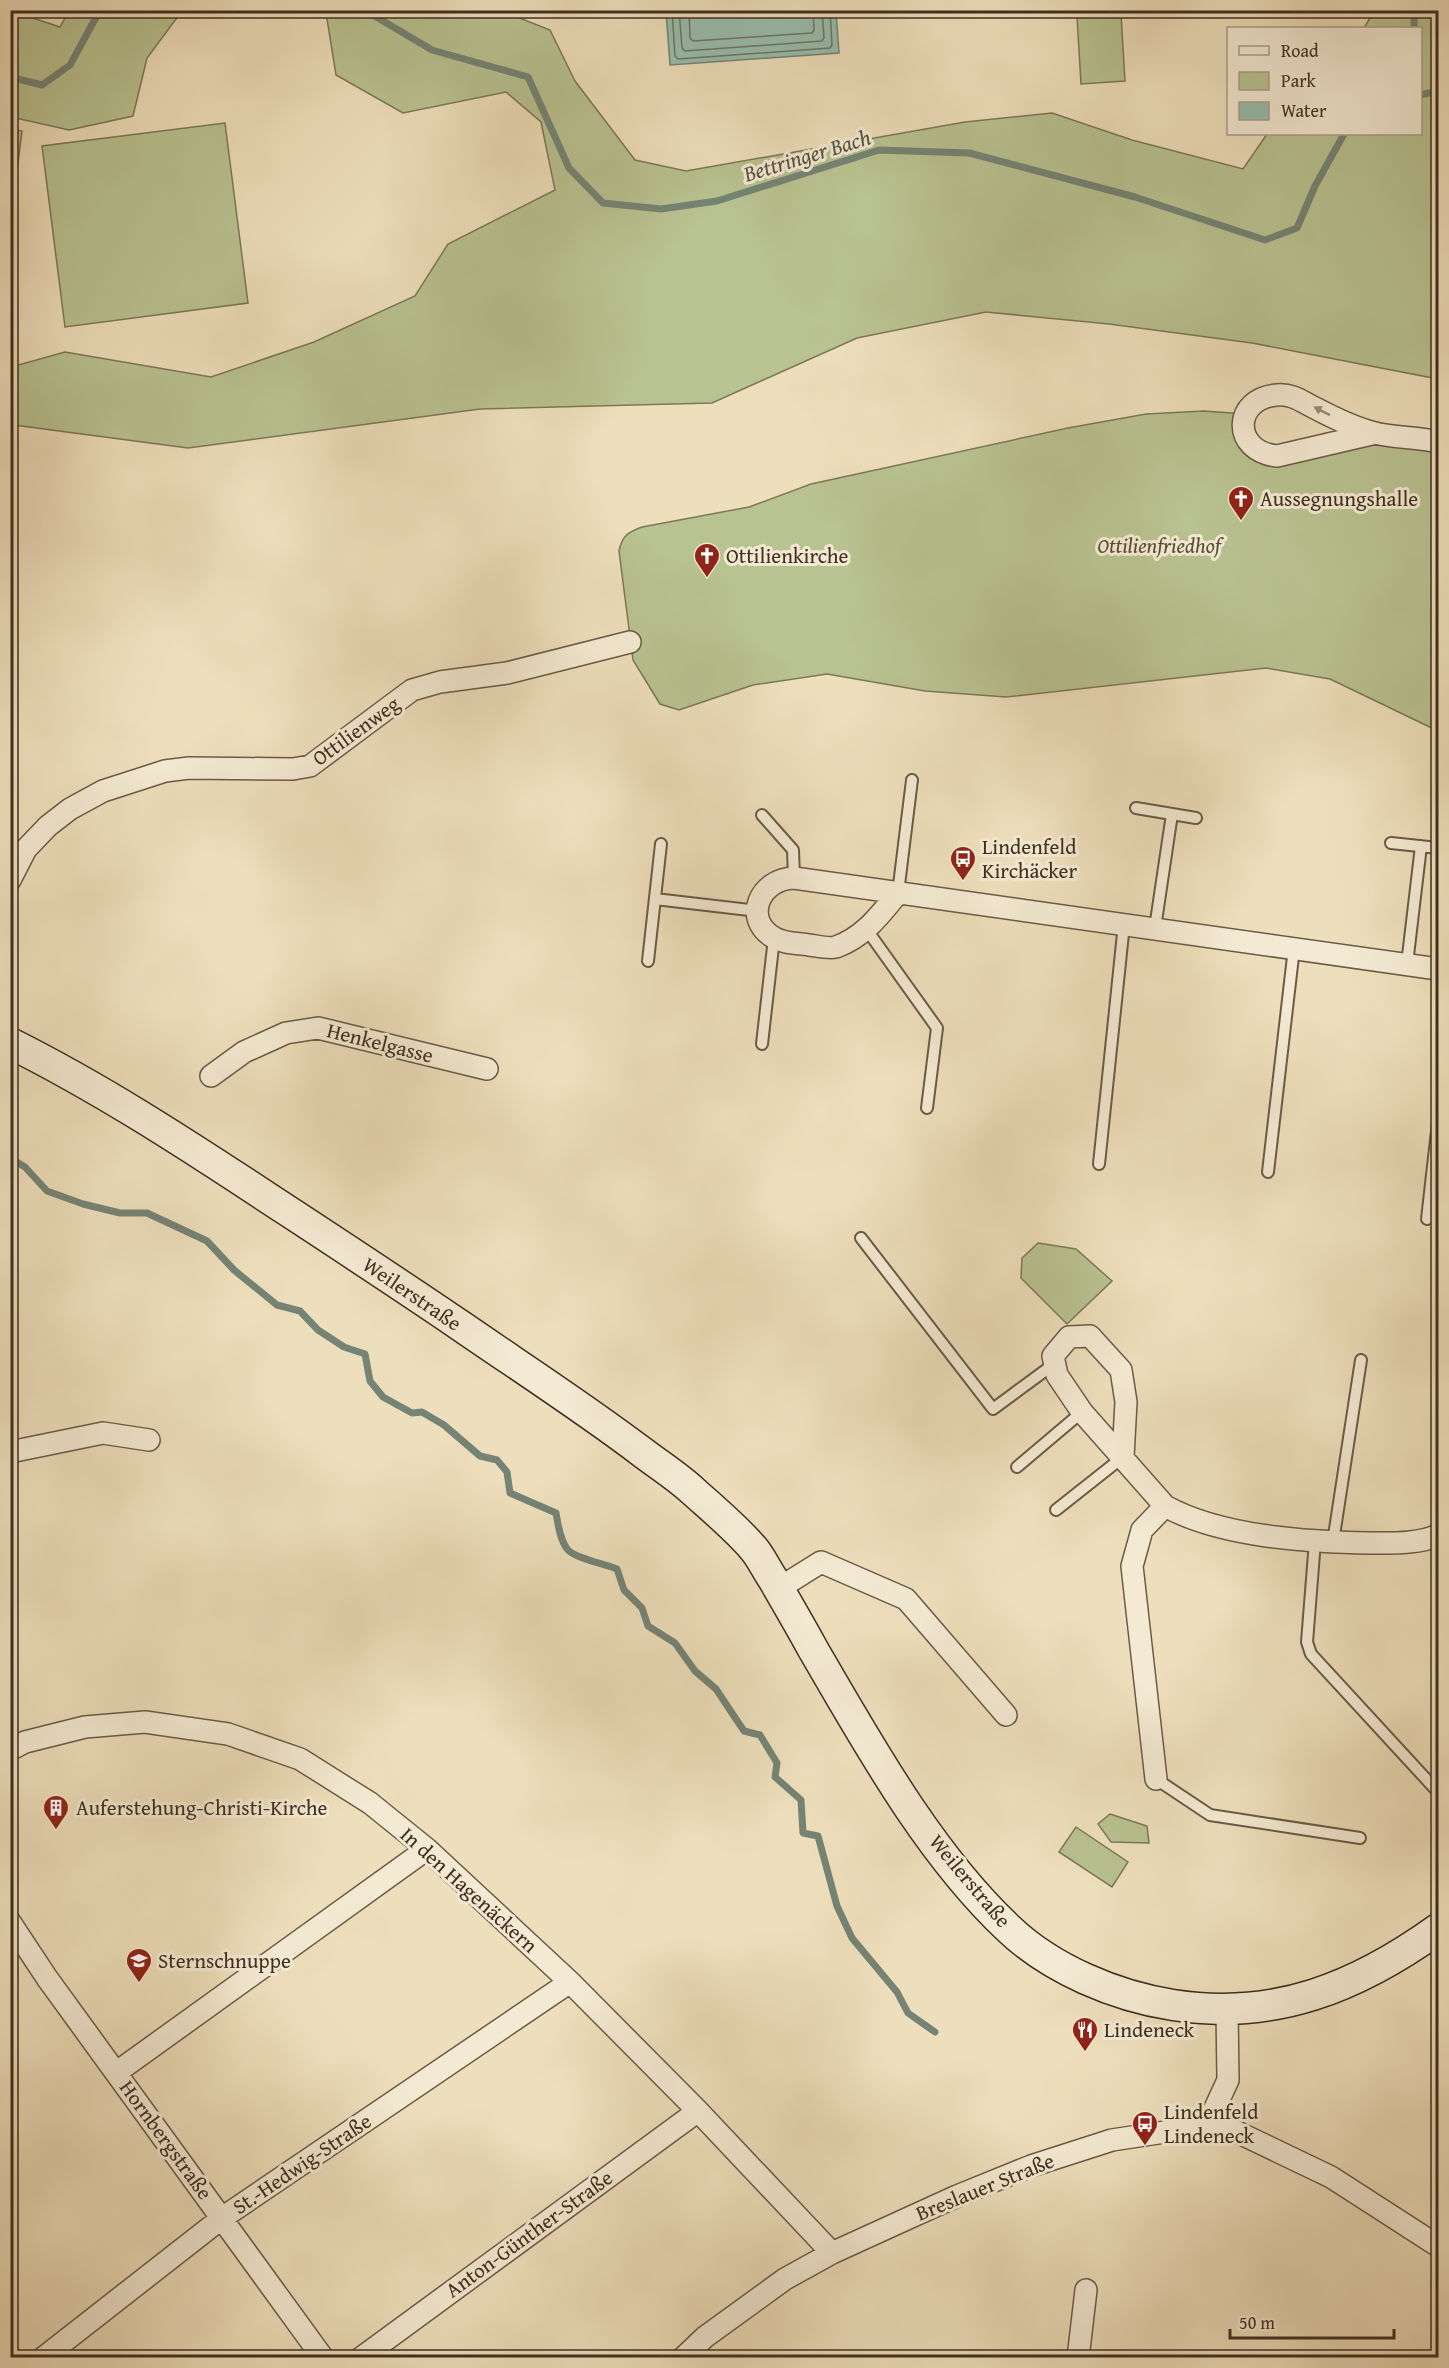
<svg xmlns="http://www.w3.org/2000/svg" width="1449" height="2368" font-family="'Gentium Book Plus',serif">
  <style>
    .green { fill: #b9c291; stroke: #7c7858; stroke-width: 1.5 }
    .water { fill: #99bdae; stroke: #758475; stroke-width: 1.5 }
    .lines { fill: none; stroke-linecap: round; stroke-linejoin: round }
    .shore { stroke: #6c7666; stroke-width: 1.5 }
    .stream { stroke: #758475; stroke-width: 7 }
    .service-casing { stroke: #6a5b46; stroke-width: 14 }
    .minor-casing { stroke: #6a5b46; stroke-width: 24 }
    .secondary-casing { stroke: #3e2f1f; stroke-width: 33 }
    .service { stroke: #f4ead3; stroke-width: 10 }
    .minor { stroke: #f4ead3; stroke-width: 21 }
    .secondary { stroke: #f4ead3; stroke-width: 30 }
    .oneway { fill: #998c79 }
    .labels { text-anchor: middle; stroke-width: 6; stroke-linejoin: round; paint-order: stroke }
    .poi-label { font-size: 21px; fill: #3e2f1f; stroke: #f4ead3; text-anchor: start }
    .park-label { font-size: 21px; font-style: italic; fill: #574c36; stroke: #f4ead3 }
    .street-label { font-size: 21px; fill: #3e2f1f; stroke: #f4ead3 }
    .water-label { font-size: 22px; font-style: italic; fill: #555243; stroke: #f4ead3 }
  </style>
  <rect width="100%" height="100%" fill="#eedfbc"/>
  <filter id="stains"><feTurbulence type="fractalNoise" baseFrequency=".00333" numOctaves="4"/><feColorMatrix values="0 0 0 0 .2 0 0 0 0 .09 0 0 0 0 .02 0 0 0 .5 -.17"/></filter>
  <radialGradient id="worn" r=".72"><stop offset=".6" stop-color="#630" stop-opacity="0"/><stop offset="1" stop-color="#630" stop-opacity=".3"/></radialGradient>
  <path class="green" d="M 11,10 L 19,11 L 24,15 L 60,27 L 69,11 L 182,11 L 147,58 L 133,116 L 69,130 L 11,117 Z
    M 409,10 L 411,13 L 502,11 L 550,30 L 575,81 L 635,160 L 686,171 L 965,122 L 1052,113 L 1132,140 L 1243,169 L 1267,134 L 1420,134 L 1420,28 L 1364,28 L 1374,11 L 1438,11 L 1438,379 L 1252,343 L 1109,324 L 986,312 L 857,338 L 712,403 L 480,409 L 188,448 L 14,425 L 11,367 L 65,352 L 211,377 L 314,342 L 415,296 L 448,244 L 555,190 L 541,122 L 506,92 L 403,113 L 336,75 L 327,19 L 316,11 Z
    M 1121,14 L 1125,81 L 1081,84 L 1077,16 Z
    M 225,123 L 248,303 L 65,327 L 42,146 Z
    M 11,129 L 22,131 L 11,218 L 10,129 Z
    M 1204,411 L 1245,414 L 1252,448 L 1356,437 L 1438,442 L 1438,731 L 1330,679 L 1266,668 L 1006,697 L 925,691 L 827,674 L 753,685 L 679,710 L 660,704 L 633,660 L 619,551 C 622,536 628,532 642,527 L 749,507 L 811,484 L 1068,428 L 1146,414 Z
    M 1038,1243 L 1076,1249 L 1112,1281 L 1067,1324 L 1021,1278 L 1022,1258 Z
    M 1110,1814 L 1147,1826 L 1149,1843 L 1111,1842 L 1098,1824 Z
    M 1076,1827 L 1128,1862 L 1112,1887 L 1059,1852 Z"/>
  <path class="water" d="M 666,11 L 836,11 L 839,53 L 670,65 Z"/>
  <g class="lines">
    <path class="shore" d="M 672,10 L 675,56 L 678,59 L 830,48 L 832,45 L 830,10
      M 679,10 L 682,48 L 685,51 L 822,41 L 824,38 L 822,10
      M 689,10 L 690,38 L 693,41 L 812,33 L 814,30 L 813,10"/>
    <path class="stream" d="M 370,10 L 373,15 L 432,50 L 528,77 L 569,168 L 603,203 L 661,209 L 717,201 L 879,150 L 969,153 L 1135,197 L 1265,240 L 1297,228 L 1315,186 L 1344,134
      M 1414,28 L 1414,10
      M 10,77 L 42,85 L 70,65 L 100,10
      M 1420,95 L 1438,91
      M 10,1158 L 25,1167 L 47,1191 L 83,1204 L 120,1213 L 147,1213 L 207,1241 L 234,1270 L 277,1305 L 300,1311 L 318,1330 L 344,1347 L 365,1354 L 370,1381 L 383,1397 L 412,1413 L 422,1412 L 444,1425 L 480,1456 L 497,1460 L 507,1472 L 510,1493 L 556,1513 C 558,1524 560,1541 568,1550 C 575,1558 605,1564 617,1569 L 624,1590 L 642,1608 L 648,1626 L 675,1643 L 695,1671 L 716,1689 L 744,1731 L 760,1735 L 777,1763 L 775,1777 L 801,1800 L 803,1833 L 818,1836 L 837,1906 L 852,1938 L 897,1992 L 908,2013 L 935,2032"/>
    <defs>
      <path id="service" d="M 1136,808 L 1196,818
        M 762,815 L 793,850 L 794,878
        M 1391,843 L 1438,848
        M 898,893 L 912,780
        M 655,899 L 758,911
        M 1155,928 L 1172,814
        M 867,930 L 937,1028 L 927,1108
        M 648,961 L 661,844
        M 1407,964 L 1421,846
        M 762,1044 L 774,938
        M 1099,1164 L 1124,924
        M 1268,1172 L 1294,948
        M 1427,1219 L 1438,1122
        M 861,1238 L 993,1409 L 1054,1364
        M 1017,1467 L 1082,1412
        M 1056,1510 L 1123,1457
        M 1315,1541 L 1307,1642 L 1311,1654 L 1438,1792
        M 1333,1542 L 1361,1360
        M 1156,1779 L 1210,1815 L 1360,1838"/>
      <path id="minor" d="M 1376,433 L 1277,456 C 1231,451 1233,398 1277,395 C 1291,393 1303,402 1315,408 C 1334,418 1354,428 1375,433 C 1395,438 1418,437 1438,442
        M 10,880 L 26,849 L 48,826 L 70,809 L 103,791 L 165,771 L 189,768 L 293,769 L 310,766 L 412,690 L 440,682 L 507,673 L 630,642
        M 898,893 C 880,915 864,937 836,947 C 829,949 817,946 809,945 C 798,943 784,944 773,937 C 743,919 759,879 794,878 L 1438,969
        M 211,1076 L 244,1052 L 286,1033 L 318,1028 L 487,1069
        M 10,1452 L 103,1433 L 149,1440
        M 1123,1457 L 1126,1402 L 1121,1370 L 1090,1336 L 1069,1337 L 1053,1356 L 1057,1375 L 1082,1412 L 1165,1506 C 1221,1537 1308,1542 1371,1543 C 1392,1543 1420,1544 1438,1535
        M 778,1589 L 821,1562 L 906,1599 L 1006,1715
        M 10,1750 L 25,1742 L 85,1727 L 145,1722 L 228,1734 L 300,1759 L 370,1803 L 427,1849 L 570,1982 L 698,2111 L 832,2253
        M 1156,1779 L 1132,1566 L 1142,1530 L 1165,1506
        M 10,1922 L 47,1978 L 323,2358
        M 117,2072 L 427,1849
        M 1210,2119 L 1331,2177 L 1438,2246
        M 43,2358 L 222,2218 L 570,1982
        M 361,2358 L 698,2111
        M 683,2358 L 705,2337 L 785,2279 L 832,2253 L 957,2196 L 1031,2166 L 1112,2140 L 1198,2127 L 1210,2119 L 1228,2080 L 1227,2009
        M 1078,2358 L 1086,2290"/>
      <path id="secondary" d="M 10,1043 C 98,1087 180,1140 262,1194 C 329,1238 395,1281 461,1326 C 522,1368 584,1408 642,1452 C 659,1465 678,1477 693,1491 C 713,1509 736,1528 753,1548 C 761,1557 766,1569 773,1579 C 787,1603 801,1627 814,1651 C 869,1745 929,1854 1009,1929 C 1051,1969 1115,1996 1173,2005 C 1275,2021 1357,1987 1438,1929"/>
    </defs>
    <use href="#service" class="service-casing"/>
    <use href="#minor" class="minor-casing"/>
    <use href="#secondary" class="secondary-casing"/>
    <use href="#service" class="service"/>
    <use href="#minor" class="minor"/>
    <use href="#secondary" class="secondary"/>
  </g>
  <defs><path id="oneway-solid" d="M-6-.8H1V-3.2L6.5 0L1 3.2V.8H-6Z" transform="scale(1.5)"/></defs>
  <use class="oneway" href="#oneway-solid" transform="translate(1322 411) rotate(-153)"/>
  <defs>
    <symbol id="church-pin" viewBox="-11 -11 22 30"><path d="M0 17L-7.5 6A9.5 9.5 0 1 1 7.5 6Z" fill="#8f2418" stroke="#f4ead3"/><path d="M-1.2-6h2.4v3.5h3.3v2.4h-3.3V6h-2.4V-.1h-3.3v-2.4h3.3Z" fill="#fff"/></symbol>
    <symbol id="bus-pin" viewBox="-11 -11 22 30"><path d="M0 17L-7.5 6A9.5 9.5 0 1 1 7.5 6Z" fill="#8f2418" stroke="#f4ead3"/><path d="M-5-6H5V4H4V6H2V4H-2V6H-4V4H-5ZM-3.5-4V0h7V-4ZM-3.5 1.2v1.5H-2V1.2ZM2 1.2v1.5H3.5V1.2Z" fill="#fff"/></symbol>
    <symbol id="building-pin" viewBox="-11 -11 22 30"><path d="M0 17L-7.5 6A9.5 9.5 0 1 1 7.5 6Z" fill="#8f2418" stroke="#f4ead3"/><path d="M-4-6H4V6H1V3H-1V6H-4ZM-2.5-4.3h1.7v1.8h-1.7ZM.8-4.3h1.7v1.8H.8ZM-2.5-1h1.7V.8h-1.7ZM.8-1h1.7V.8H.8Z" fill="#fff"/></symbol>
    <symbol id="school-pin" viewBox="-11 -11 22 30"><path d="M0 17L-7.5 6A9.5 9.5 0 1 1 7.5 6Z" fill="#8f2418" stroke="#f4ead3"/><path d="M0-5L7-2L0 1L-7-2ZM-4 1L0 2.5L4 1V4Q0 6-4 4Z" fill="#fff"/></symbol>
    <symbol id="restaurant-pin" viewBox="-11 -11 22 30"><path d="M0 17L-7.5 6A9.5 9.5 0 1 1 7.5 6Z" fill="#8f2418" stroke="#f4ead3"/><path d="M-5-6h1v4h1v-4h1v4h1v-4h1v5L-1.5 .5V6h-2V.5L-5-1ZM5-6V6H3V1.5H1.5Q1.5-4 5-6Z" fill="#fff"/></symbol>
  </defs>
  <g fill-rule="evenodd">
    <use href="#church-pin" x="1226" y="484" width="30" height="40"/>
    <use href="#church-pin" x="692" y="541" width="30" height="40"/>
    <use href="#bus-pin" x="948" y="844" width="30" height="40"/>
    <use href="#building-pin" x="41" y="1793" width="30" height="40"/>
    <use href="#school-pin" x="124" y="1946" width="30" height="40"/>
    <use href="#restaurant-pin" x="1070" y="2015" width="30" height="40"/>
    <use href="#bus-pin" x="1130" y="2109" width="30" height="40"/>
  </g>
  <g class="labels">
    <g class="poi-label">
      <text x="1260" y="506">Aussegnungshalle</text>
      <text x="726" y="563">Ottilienkirche</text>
      <text x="982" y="854">Lindenfeld<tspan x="982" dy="24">Kirchäcker</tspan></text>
      <text x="76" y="1815">Auferstehung-Christi-Kirche</text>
      <text x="158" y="1968">Sternschnuppe</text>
      <text x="1104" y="2037">Lindeneck</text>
      <text x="1164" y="2119">Lindenfeld<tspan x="1164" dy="24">Lindeneck</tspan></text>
    </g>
    <g class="park-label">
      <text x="1159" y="553">Ottilienfriedhof</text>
    </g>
    <g class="street-label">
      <text transform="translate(356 731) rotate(-36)" y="7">Ottilienweg</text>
      <text transform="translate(380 1043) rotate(14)" y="7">Henkelgasse</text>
      <text transform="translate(412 1294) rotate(34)" y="7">Weilerstraße</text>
      <text transform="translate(970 1881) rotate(50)" y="7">Weilerstraße</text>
      <text transform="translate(469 1890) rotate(42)" y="7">In den Hagenäckern</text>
      <text transform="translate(166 2140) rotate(54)" y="7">Hornbergstraße</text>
      <text transform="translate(302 2164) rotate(-34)" y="7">St.-Hedwig-Straße</text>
      <text transform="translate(985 2187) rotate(-22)" y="7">Breslauer Straße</text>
      <text transform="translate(529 2234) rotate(-36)" y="7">Anton-Günther-Straße</text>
    </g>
    <g class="water-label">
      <text transform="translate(807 155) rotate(-17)" y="8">Bettringer Bach</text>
    </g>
  </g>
  <rect width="1449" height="2368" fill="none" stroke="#eedfbc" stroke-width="36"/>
  <rect x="12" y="12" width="1425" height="2344" fill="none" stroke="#3e2f1f" stroke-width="3"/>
  <rect x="18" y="18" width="1413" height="2332" fill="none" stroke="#3e2f1f" stroke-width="1.5"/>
  <rect x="1227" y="27" width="195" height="108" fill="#f4ead3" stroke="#ab9f8b" stroke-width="1.5"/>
  <rect x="1239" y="46" width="30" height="9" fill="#f4ead3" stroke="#ab9f8b" stroke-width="1.5"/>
  <text x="1281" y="57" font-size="18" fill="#3e2f1f">Road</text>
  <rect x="1239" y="72" width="30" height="18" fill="#b9c291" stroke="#ab9f8b" stroke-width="1.5"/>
  <text x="1281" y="87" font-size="18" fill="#3e2f1f">Park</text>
  <rect x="1239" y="102" width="30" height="18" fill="#99bdae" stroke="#ab9f8b" stroke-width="1.5"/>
  <text x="1281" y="117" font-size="18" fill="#3e2f1f">Water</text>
  <path d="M1230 2329v9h164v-9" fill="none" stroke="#3e2f1f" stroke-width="3"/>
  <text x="1239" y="2329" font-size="18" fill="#3e2f1f" stroke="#f4ead3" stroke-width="4.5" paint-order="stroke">50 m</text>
  <rect width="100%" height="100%" filter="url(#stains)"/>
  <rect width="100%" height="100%" fill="url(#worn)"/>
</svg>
